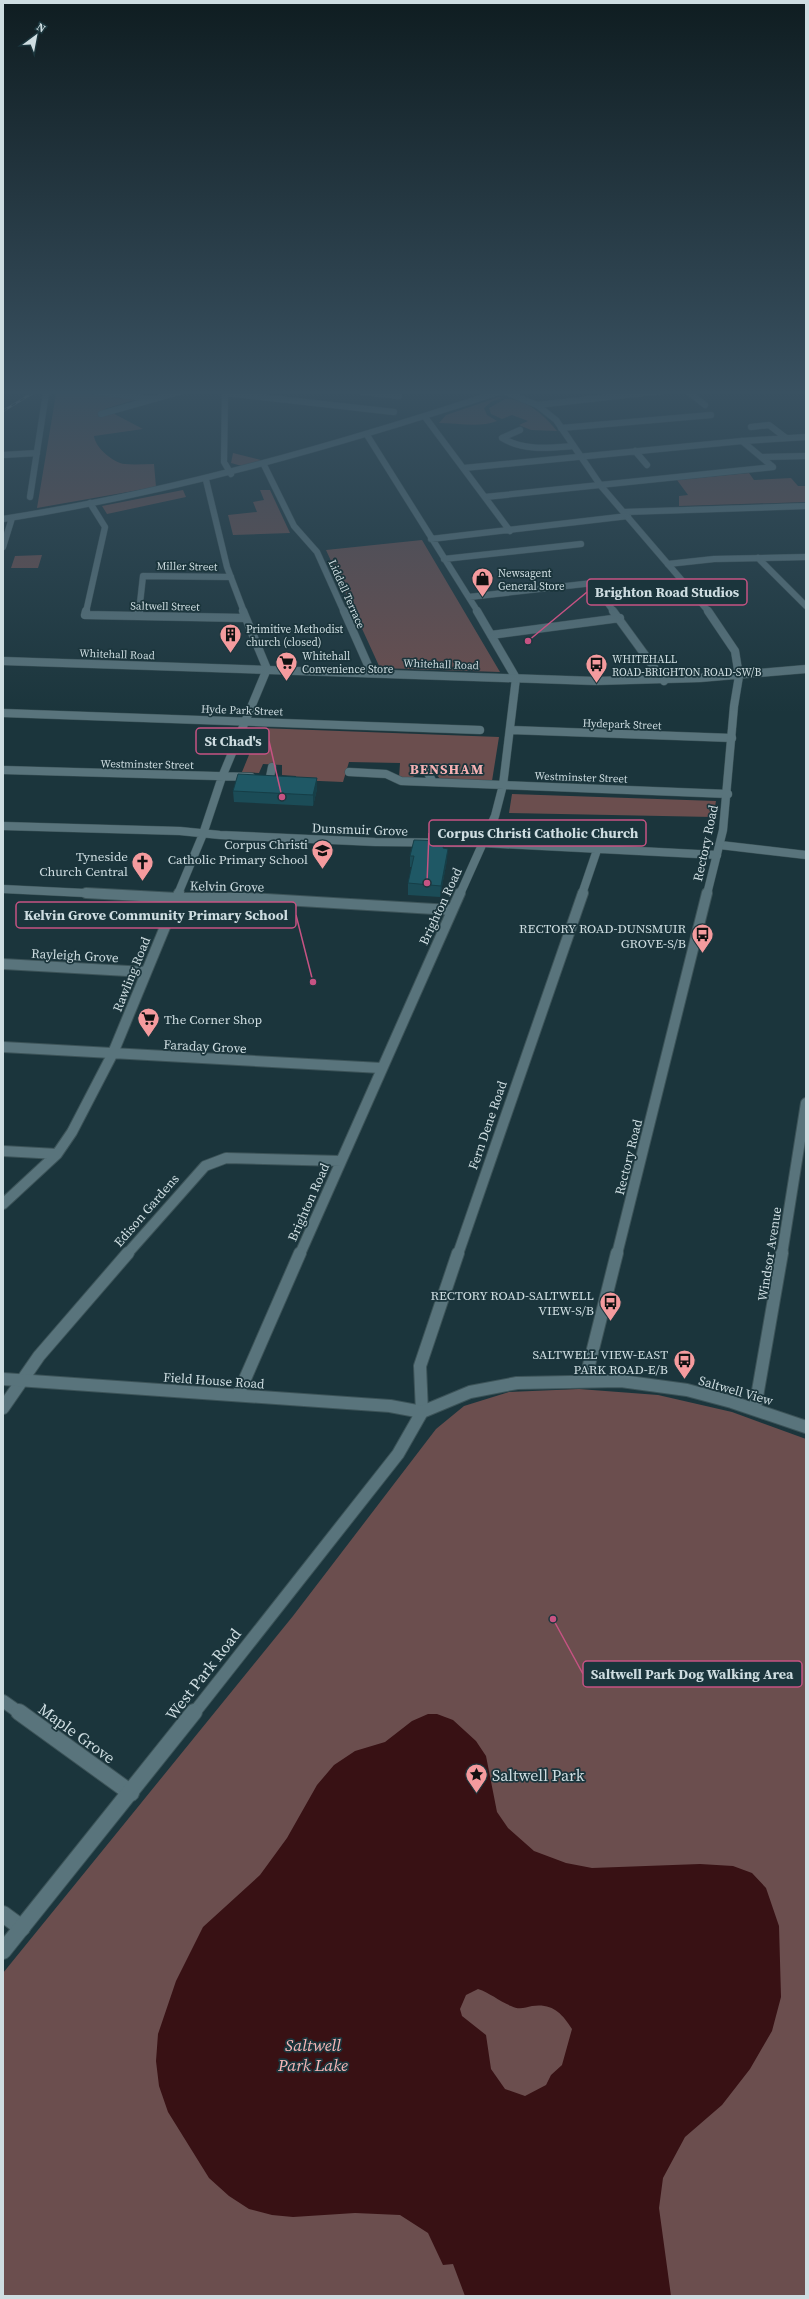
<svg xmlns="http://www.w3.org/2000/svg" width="809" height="2299" font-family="'Source Serif 4',serif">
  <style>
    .green { fill: #6b4e4e }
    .water { fill: #381114; fill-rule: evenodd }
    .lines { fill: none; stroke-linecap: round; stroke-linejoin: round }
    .street-far4-casing { stroke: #3c5358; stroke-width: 7 }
    .street-far3-casing { stroke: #3c5358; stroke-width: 9 }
    .street-far2-casing { stroke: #3c5358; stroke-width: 12 }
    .street-far1-casing { stroke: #3c5358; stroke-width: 14 }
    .street-casing { stroke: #3c5358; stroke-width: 18 }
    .secondary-far4-casing { stroke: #3c5358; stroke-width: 7 }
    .secondary-far3-casing { stroke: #3c5358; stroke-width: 9 }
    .secondary-far2-casing { stroke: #3c5358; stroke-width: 12 }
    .secondary-far1-casing { stroke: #3c5358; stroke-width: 14 }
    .secondary-casing { stroke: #3c5358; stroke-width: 18 }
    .street-far4 { stroke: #59747c; stroke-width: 6 }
    .street-far3 { stroke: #59747c; stroke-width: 8 }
    .street-far2 { stroke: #59747c; stroke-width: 10 }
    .street-far1 { stroke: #59747c; stroke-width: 12 }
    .street { stroke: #59747c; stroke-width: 16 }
    .secondary-far4 { stroke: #59747c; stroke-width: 6 }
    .secondary-far3 { stroke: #59747c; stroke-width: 8 }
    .secondary-far2 { stroke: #59747c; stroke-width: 10 }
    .secondary-far1 { stroke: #59747c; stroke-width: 12 }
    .secondary { stroke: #59747c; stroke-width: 16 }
    .rail-casing { stroke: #9aacb1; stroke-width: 2.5 }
    .rail { stroke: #1b353c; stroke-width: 1.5; stroke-dasharray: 5; stroke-linecap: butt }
    .wall { fill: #1b4c57 }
    .shaded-wall { fill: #163e47 }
    .building { fill: #1f5865; stroke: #163e47 }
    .labels { text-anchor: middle; stroke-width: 3.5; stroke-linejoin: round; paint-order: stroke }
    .far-street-label { font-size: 11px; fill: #cedde1; stroke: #1b353c }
    .far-poi-label { font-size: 11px; fill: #cedde1; stroke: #1b353c; text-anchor: start }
    .street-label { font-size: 13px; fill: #cedde1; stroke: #1b353c }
    .poi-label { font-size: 13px; fill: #cedde1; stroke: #1b353c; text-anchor: end }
    .far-district-label { font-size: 14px; font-weight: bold; letter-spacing: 1px; fill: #f6b1b3; stroke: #1b353c }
    .near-street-label { font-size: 16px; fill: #cedde1; stroke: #1b353c }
    .near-poi-label { font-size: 16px; fill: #cedde1; stroke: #1b353c; text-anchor: start }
    .near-water-label { font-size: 17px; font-style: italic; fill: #f6b7b7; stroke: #1b353c }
    .leader { fill: none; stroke: #c65383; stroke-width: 1.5 }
    .callout-dot { fill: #c65383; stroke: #1b353c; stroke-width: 1.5 }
    .callout { fill: #1b353c; stroke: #c65383; stroke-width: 1.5 }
    .callout-label { font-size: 14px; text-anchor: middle; font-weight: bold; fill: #cedde1 }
  </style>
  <rect width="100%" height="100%" fill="#1b353c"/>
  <path class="green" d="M 61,391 L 137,399 L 105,409 L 143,429 L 94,436 C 95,447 113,463 125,464 C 134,465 144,464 154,464 L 156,487 L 37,508 L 56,394 Z
    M 499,397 L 502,398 L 491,402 L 484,408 L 487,415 L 497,421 C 480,428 457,423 439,423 L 446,415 Z
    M 505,399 C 526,398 545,416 557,431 L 531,430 L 519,425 L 528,421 L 512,415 L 502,419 L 491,414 L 489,408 Z
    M 233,453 L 265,461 L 242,466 L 231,463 Z
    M 749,473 L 754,480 L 791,478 L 798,486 L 806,486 L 806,502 L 679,506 L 679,496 L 688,495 L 677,480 Z
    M 183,490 L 186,497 L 107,514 L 102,506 Z
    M 260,490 L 270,490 L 290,533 L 233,535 L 228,515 L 257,512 L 253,502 L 264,500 Z
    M 422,540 L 500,672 L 380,668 L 326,550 Z
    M 42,555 L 38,568 L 11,568 L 15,556 Z
    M 260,728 L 499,737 L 492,781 L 441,780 L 430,767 L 419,769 L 420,773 L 409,779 L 399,778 L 400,763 L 349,762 L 343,782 L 296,780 L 296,776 L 282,775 L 282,765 L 263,764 L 259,773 L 242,772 Z
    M 512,794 L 716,801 L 713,817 L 509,813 Z
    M 579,1389 L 658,1395 L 732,1412 L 806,1439 L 806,2296 L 3,2296 L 3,1973 L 293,1616 L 436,1429 L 464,1406 L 509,1392 Z"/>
  <path class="water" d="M 428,1714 L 437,1714 L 453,1720 L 476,1741 L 486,1756 L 497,1812 L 508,1828 L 534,1851 L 566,1863 L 592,1868 L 700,1864 L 733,1866 L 752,1873 L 766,1888 L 779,1926 L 781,1997 L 772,2031 L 750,2069 L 722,2105 L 685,2137 L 663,2178 L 659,2208 L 671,2296 L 465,2296 L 453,2264 L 443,2265 L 428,2233 L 400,2215 L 355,2213 L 293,2217 L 272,2215 L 249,2209 L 229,2196 L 209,2178 L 168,2112 L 159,2086 L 156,2061 L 158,2034 L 176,1981 L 203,1927 L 260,1875 L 287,1838 L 317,1785 L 334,1765 L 355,1751 L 385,1742 L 412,1721 ZM 478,1989 C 490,1993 499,2001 511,2006 C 518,2010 525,2008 532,2006 C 552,2003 562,2013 572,2029 L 562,2065 L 551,2075 L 546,2085 L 525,2096 L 505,2089 L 491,2069 L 486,2035 L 462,2016 L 460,2009 L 466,1995 Z"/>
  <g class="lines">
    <defs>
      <path id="street-far4" d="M 93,391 L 150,399
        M 225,391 L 224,462 L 231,474
        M 687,391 L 705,405
        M 362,392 L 399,396
        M 225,393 L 394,412
        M 537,405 L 662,391
        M 101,414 L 182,391
        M 425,417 L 510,531
        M 751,427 L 769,425 L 786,438
        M 561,428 L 711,415
        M 520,430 L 502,438 C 524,451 548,448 573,446
        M 367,435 L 478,612
        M 635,451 L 647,465
        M 3,455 L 37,453
        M 763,457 L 806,456
        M 264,465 L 294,526 L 317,552 L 344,612
        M 464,468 L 742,441 L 806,437
        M 206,480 L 227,567 L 244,612
        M 30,497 L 46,393 L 49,391
        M 485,497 L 773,467 L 742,441
        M 624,512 L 806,506
        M 431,539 L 628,516
        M 758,558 L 806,606
        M 444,559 L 581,544
        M 668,564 L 714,559 L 806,557
        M 469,597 L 593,583 L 614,612
        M 86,612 L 105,527 L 90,503
        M 139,612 L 143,576 L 231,577"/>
      <path id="street-far3" d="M 86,611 L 85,615 L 244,618
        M 344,611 L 371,672
        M 613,611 L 664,681
        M 139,616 L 139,611
        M 491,635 L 620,618
        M 3,713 L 480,730
        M 511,730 L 732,738
        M 3,770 L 251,777
        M 426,770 L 433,782
        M 349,772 L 386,774 L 401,781 L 728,794
        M 270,777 L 272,767
        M 3,826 L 180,831 L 220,835 L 375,842 L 482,843 L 717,855
        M 720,845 L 806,855
        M 3,889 L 105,894
        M 178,894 L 203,834 L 222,777 L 267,669 L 243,611
        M 460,894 L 495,816 L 503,785 L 516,678 L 477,611
        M 582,894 L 597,850"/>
      <path id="street-far2" d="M 86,893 L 177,898 L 248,898 L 451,910
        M 3,964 L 146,972
        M 3,1047 L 381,1068
        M 3,1151 L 57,1154
        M 3,1204 L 57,1154 L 72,1132 L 113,1053 L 179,893
        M 127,1254 L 205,1166 L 226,1158 L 341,1161
        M 300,1254 L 460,893
        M 458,1254 L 583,893
        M 782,1254 L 806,1103"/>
      <path id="street-far1" d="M 238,1395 L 300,1253
        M 3,1408 L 39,1356 L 128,1253
        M 755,1408 L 782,1253
        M 422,1412 L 420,1366 L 458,1253
        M 3,1701 L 20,1713"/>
      <path id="street" d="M 19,1712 L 131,1793
        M 3,1914 L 22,1928"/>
      <path id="secondary-far4" d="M 503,391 L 537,405 L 556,420 L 601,486 L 709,612
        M 3,519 C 174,492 338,445 502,391
        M 3,547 L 12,518"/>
      <path id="secondary-far3" d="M 3,661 L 595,681 L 700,678 L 806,669
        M 707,894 L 723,830 L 734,706 L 739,676 L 735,651 L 708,611"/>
      <path id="secondary-far2" d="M 617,1254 L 707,893"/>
      <path id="secondary-far1" d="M 3,1379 L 390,1406 L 422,1412
        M 588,1380 L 589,1365 L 617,1253
        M 422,1412 L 470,1392 L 517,1383 L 621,1381 L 687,1390 L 732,1402 L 806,1427
        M 194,1713 L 398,1454 L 422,1412"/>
      <path id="secondary" d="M 3,1951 L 194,1712"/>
    </defs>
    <use href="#street-far4" class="street-far4-casing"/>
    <use href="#street-far3" class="street-far3-casing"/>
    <use href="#street-far2" class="street-far2-casing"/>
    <use href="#street-far1" class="street-far1-casing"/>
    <use href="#street" class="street-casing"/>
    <use href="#secondary-far4" class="secondary-far4-casing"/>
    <use href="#secondary-far3" class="secondary-far3-casing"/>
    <use href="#secondary-far2" class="secondary-far2-casing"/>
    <use href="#secondary-far1" class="secondary-far1-casing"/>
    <use href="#secondary" class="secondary-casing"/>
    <use href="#street-far4" class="street-far4"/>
    <use href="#street-far3" class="street-far3"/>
    <use href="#street-far2" class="street-far2"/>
    <use href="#street-far1" class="street-far1"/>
    <use href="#street" class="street"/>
    <use href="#secondary-far4" class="secondary-far4"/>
    <use href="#secondary-far3" class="secondary-far3"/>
    <use href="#secondary-far2" class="secondary-far2"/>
    <use href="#secondary-far1" class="secondary-far1"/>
    <use href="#secondary" class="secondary"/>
    <defs>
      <path id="rail" d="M 3,411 L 36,391"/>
    </defs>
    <use href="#rail" class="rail-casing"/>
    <use href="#rail" class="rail"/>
  </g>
  <path class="wall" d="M 317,778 L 317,789 L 313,806 L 234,802 L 233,791 Z
    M 445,849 L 447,860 L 440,897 L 408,895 L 408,883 L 412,867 L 410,867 L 410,856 Z"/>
  <path class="shaded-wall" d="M 317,778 L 317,789 L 313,806 L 313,795 Z
    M 448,849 L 447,860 L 440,897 L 441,886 Z"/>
  <path class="building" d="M 238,774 L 317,778 L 313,795 L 233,791 Z
    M 414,840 L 445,841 L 443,848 L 448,849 L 441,886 L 408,883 L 414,856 L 410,856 Z"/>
  <linearGradient id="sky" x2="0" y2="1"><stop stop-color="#0f1d21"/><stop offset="0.55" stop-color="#395161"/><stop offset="1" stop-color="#395161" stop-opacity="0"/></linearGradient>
  <rect width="809" height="713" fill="url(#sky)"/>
  <defs>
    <symbol id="shop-pin" viewBox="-11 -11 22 30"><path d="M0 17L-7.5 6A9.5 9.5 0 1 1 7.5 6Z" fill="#f59b9e" stroke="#1b353c"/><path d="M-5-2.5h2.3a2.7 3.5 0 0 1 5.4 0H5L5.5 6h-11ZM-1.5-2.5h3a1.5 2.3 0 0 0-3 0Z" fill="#111"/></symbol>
    <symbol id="building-pin" viewBox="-11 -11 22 30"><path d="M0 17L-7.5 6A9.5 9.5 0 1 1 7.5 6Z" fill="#f59b9e" stroke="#1b353c"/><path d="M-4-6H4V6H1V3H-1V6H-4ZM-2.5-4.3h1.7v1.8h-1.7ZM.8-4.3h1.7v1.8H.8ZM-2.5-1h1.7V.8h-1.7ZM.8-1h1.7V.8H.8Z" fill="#111"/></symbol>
    <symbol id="supermarket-pin" viewBox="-11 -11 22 30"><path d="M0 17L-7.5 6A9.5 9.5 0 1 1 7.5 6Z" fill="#f59b9e" stroke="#1b353c"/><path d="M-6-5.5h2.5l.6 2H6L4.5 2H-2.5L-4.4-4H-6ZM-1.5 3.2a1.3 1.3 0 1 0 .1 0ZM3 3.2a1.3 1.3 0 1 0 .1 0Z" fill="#111"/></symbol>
    <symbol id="bus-pin" viewBox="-11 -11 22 30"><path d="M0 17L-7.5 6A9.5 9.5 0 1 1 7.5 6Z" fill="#f59b9e" stroke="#1b353c"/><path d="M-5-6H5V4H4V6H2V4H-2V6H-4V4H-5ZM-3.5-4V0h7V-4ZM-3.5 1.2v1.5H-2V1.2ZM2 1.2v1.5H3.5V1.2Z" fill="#111"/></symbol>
    <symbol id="school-pin" viewBox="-11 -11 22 30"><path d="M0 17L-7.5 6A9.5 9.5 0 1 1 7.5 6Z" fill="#f59b9e" stroke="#1b353c"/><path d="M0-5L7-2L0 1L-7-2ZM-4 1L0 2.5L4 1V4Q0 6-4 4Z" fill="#111"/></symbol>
    <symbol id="church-pin" viewBox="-11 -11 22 30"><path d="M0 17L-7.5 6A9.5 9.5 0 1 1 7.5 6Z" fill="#f59b9e" stroke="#1b353c"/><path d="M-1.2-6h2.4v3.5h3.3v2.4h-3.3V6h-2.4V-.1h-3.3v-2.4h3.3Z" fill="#111"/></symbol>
    <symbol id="sight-pin" viewBox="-11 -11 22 30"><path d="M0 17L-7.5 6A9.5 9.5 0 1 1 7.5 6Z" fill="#f59b9e" stroke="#1b353c"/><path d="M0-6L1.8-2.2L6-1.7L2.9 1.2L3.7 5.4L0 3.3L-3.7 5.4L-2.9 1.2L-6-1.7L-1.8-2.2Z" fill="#111"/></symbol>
  </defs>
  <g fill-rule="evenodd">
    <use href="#shop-pin" x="470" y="566" width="25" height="34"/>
    <use href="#building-pin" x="218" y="622" width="25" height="34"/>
    <use href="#supermarket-pin" x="274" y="650" width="25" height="34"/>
    <use href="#bus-pin" x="584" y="652" width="25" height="34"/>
    <use href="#school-pin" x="310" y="838" width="25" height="34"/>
    <use href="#church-pin" x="130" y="850" width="25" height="34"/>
    <use href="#bus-pin" x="690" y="922" width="25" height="34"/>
    <use href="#supermarket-pin" x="136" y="1006" width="25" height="34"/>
    <use href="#bus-pin" x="598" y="1290" width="25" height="34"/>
    <use href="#bus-pin" x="672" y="1348" width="25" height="34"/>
    <use href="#sight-pin" x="464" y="1762" width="25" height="34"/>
  </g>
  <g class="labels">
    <g class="far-street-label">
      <text transform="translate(187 566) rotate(1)" y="4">Miller Street</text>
      <text transform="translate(347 594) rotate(66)" y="4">Liddell Terrace</text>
      <text transform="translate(165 606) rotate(1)" y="4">Saltwell Street</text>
      <text transform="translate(117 654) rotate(2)" y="4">Whitehall Road</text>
      <text transform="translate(441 664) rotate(2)" y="4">Whitehall Road</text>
      <text transform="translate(242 710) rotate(2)" y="4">Hyde Park Street</text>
      <text transform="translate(622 724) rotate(2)" y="4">Hydepark Street</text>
      <text transform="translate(147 764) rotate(1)" y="4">Westminster Street</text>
      <text transform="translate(581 777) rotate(2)" y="4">Westminster Street</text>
    </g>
    <g class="far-poi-label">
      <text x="498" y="577">Newsagent<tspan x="498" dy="13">General Store</tspan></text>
      <text x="246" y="633">Primitive Methodist<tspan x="246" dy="13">church (closed)</tspan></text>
      <text x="302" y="660">Whitehall<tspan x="302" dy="13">Convenience Store</tspan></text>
      <text x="612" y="663">WHITEHALL<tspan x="612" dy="13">ROAD-BRIGHTON ROAD-SW/B</tspan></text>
    </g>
    <g class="street-label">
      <text transform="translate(360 829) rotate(2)" y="5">Dunsmuir Grove</text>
      <text transform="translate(705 843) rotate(-78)" y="5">Rectory Road</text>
      <text transform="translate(227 886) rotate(1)" y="5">Kelvin Grove</text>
      <text transform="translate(440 906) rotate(-65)" y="5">Brighton Road</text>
      <text transform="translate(75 955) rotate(3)" y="5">Rayleigh Grove</text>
      <text transform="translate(131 974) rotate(-68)" y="5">Rawling Road</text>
      <text transform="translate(205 1046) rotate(3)" y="5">Faraday Grove</text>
      <text transform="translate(487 1125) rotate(-71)" y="5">Fern Dene Road</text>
      <text transform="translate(628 1157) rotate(-76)" y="5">Rectory Road</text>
      <text transform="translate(308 1202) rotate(-66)" y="5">Brighton Road</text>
      <text transform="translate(146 1210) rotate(-49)" y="5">Edison Gardens</text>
      <text transform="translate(769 1254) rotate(-81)" y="5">Windsor Avenue</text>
      <text transform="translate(214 1380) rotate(4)" y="5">Field House Road</text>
      <text transform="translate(736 1390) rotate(16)" y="5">Saltwell View</text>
    </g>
    <g class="poi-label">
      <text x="308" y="849">Corpus Christi<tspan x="308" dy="15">Catholic Primary School</tspan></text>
      <text x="128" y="861">Tyneside<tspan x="128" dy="15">Church Central</tspan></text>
      <text x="686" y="933">RECTORY ROAD-DUNSMUIR<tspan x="686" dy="15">GROVE-S/B</tspan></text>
      <text x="164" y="1024" text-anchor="start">The Corner Shop</text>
      <text x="594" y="1300">RECTORY ROAD-SALTWELL<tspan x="594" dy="15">VIEW-S/B</tspan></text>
      <text x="668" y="1359">SALTWELL VIEW-EAST<tspan x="668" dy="15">PARK ROAD-E/B</tspan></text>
    </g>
    <g class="far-district-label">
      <text x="447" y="774">BENSHAM</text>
    </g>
    <g class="near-street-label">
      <text transform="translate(203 1674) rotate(-52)" y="6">West Park Road</text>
      <text transform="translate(77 1733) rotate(36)" y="6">Maple Grove</text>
    </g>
    <g class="near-poi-label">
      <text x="492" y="1781">Saltwell Park</text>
    </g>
    <g class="near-water-label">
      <text x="313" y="2051">Saltwell<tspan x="313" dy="20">Park Lake</tspan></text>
    </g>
  </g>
  <path class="leader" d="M528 641L587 592M282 797L269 741M427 883L429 833M313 982L296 915M553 1619L583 1674"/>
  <g class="callout-dot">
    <circle cx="528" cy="641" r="4"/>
    <circle cx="282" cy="797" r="4"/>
    <circle cx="427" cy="883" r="4"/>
    <circle cx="313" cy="982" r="4"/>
    <circle cx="553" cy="1619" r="4"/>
  </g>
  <g class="callout">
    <rect x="587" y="579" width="160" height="26" rx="4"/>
    <rect x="196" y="728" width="73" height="26" rx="4"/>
    <rect x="429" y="820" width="217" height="26" rx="4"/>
    <rect x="16" y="902" width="280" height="26" rx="4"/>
    <rect x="583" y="1661" width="219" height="26" rx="4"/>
  </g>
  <g class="callout-label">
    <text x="667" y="597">Brighton Road Studios</text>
    <text x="233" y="746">St Chad's</text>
    <text x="538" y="838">Corpus Christi Catholic Church</text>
    <text x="156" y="920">Kelvin Grove Community Primary School</text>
    <text x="692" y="1679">Saltwell Park Dog Walking Area</text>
  </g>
  <rect width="809" height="2299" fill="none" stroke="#cedde1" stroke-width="8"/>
  <g transform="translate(36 36) rotate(32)" stroke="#1b353c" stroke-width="3" paint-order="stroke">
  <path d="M0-3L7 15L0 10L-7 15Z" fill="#cedde1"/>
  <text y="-6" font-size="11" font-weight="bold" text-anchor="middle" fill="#cedde1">N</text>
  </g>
</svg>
